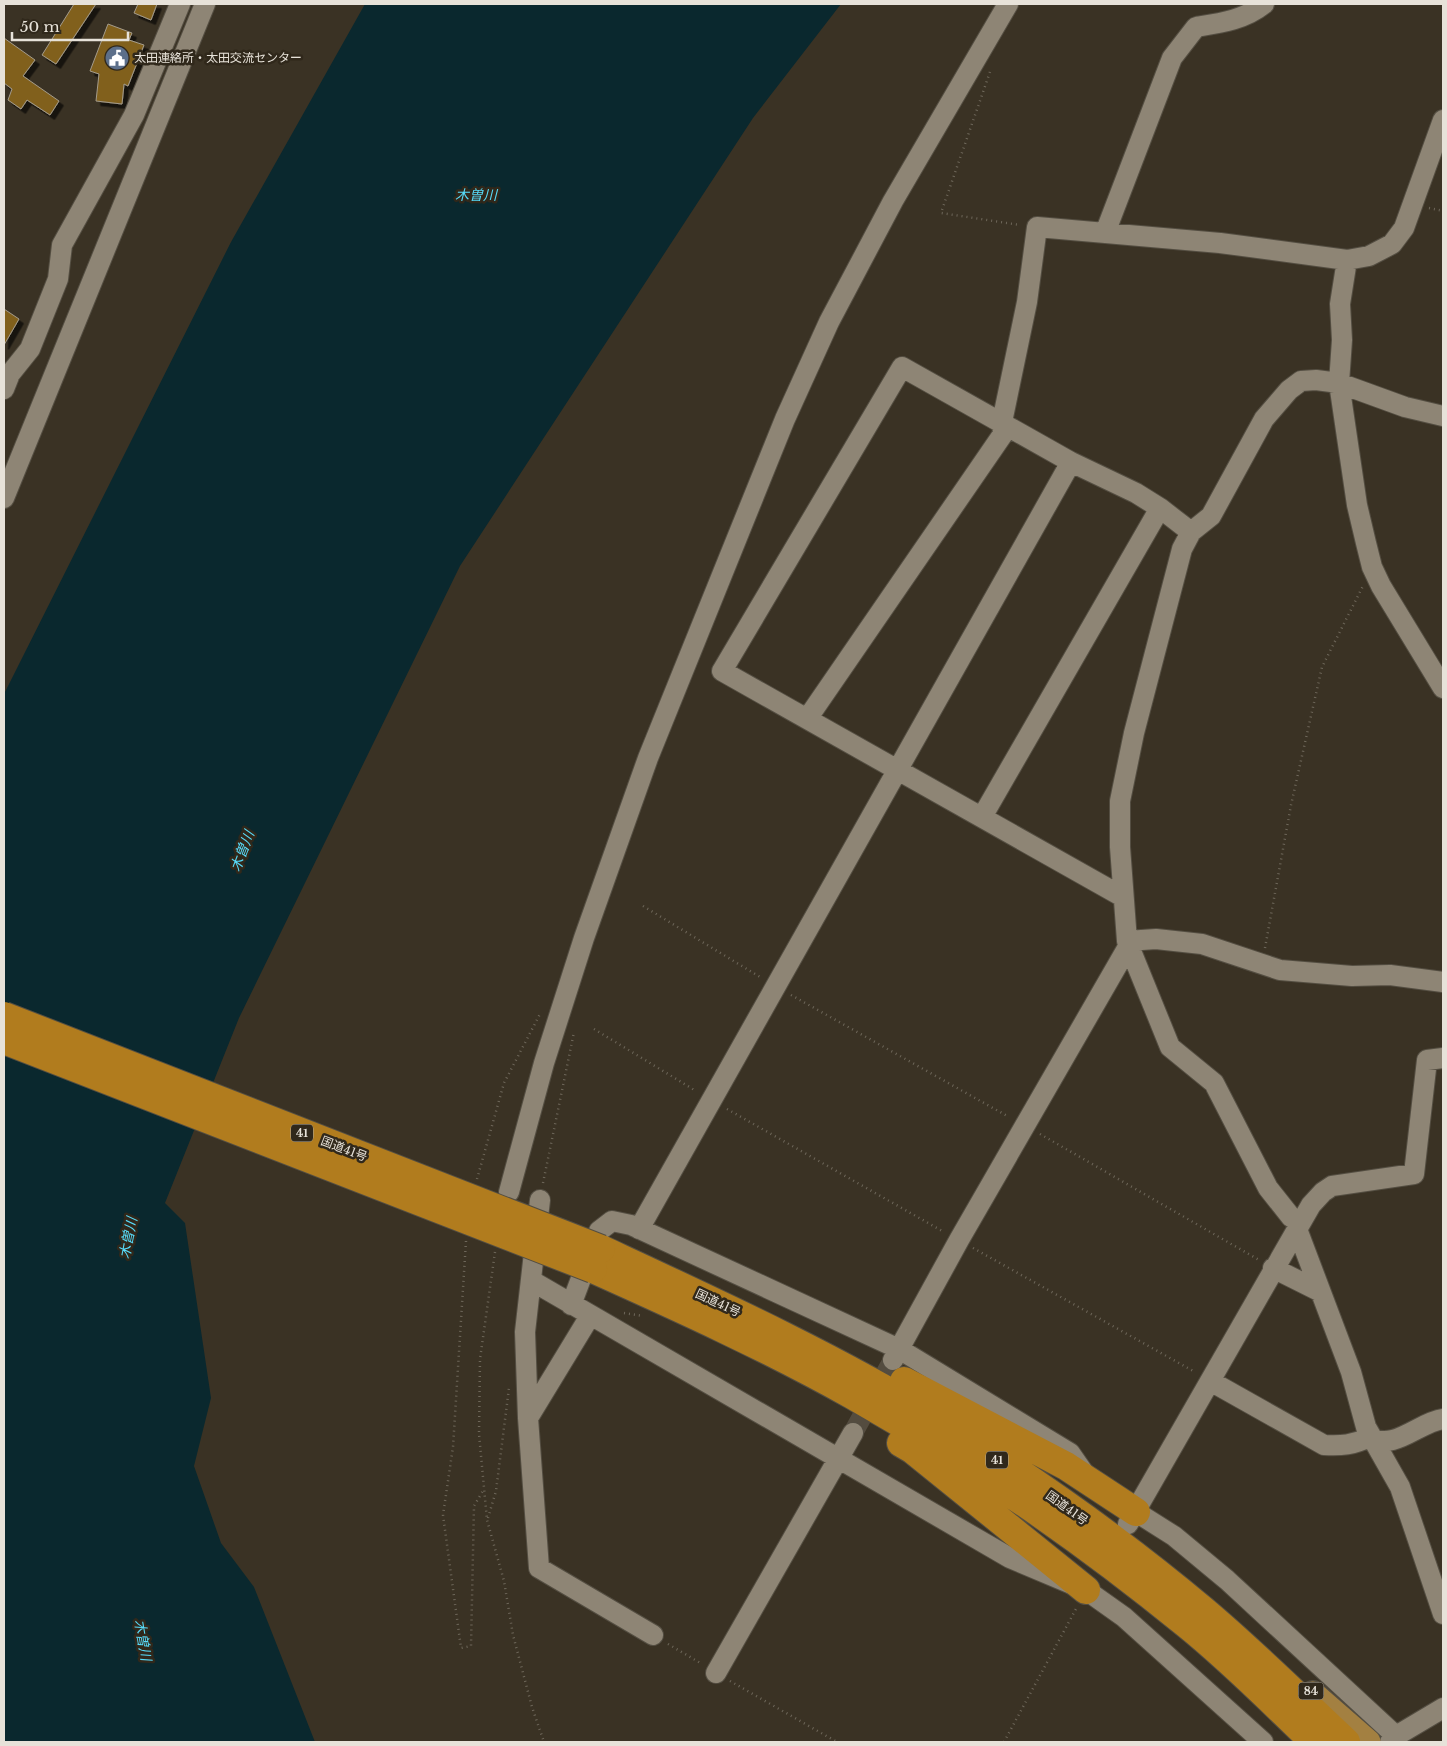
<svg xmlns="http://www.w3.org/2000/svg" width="1447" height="1746" font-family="'Libre Baskerville','Noto Sans JP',serif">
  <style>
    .water { fill: #0a282e }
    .building { fill: #81611f; stroke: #a49b8a; filter: url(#shadow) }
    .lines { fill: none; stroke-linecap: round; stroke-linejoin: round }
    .minor-tunnel { stroke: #544c3f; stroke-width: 20; stroke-dasharray: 20 10; stroke-linecap: butt }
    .minor-casing { stroke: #544e42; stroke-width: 22 }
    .major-casing { stroke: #544e42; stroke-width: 28 }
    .highway-casing { stroke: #544e42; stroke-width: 30 }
    .path { stroke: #6e675a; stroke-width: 2.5; stroke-dasharray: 1 4; stroke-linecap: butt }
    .minor { stroke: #8e8575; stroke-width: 20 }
    .major { stroke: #a38041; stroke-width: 25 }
    .highway { stroke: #b17c1e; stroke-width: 28 }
    .highway-bridge-casing { stroke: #544e42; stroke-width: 30; stroke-linecap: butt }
    .highway-bridge { stroke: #b17c1e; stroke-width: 28 }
    .labels { text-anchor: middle; stroke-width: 5; stroke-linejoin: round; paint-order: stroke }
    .shield { fill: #30281b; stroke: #b0aaa0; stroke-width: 1 }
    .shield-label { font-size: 11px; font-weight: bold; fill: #e7e2d9 }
    .poi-label { font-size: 12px; fill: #e7e2d9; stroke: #30281b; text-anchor: start }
    .street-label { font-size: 12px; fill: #e7e2d9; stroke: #30281b }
    .water-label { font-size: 14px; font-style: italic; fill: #57dbf9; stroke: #30281b }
  </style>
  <defs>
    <filter id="shadow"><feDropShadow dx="4.5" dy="4.5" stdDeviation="0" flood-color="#0009"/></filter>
  </defs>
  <rect width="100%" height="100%" fill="#3a3224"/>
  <path class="water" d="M 365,4 L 841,4 L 753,118 L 460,566 L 239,1018 L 165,1203 L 185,1223 L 211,1398 L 194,1466 L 221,1543 L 254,1587 L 315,1742 L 4,1742 L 4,694 L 231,242 Z"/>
  <path class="building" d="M 74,4 L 96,4 L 56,64 L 42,55 Z
    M 138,4 L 157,4 L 151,20 L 134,13 Z
    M 108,24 L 132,33 L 129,40 L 144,45 L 128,86 L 124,84 L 122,104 L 96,101 L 99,74 L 90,71 Z
    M 4,38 L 35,60 L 23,76 L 59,101 L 50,115 L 27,100 L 21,109 L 8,100 L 12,89 L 4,83 Z
    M 4,309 L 19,319 L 4,345 Z"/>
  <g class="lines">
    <path class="minor-tunnel" d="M 853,1433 L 893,1360"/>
    <defs>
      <path id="minor" d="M 1105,233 L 1172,58 L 1196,27 C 1221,23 1244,20 1264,4
        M 1347,260 L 1340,304 L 1342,340 L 1339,383 L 1357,505 L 1366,543 L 1372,567 L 1381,586 L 1443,688
        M 4,389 L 10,374 L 30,349 L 58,279 L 62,245 L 134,115 L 180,4
        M 4,498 L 205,4
        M 807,719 L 1003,434 L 1002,422 L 1027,302 L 1037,227 L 1220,243 L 1347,260 L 1369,256 L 1392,244 L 1404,228 L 1443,120
        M 982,817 L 1160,508
        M 1123,897 L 722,671 L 902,367 L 1071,462 L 1136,493 L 1160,508 L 1191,532
        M 1127,941 L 1156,939 L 1202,944 L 1280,970 L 1352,976 L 1390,975 L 1443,982
        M 509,1192 L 544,1063 L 584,938 L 648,758 L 785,419 L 829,322 L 893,201 L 1008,4
        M 540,1200 L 525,1332 L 528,1418 L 539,1568 L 653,1635
        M 1300,1223 L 1291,1217 L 1268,1188 L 1214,1083 L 1170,1047 L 1127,941 L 1120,847 L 1120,801 L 1134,733 L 1182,549 L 1191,532 L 1211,516 L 1264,419 L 1289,390 L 1301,381 L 1316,380 L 1339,383 L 1405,407 L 1443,416
        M 639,1229 L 1071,462
        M 1297,1229 L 1351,1372 L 1366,1427 L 1400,1487 L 1443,1614
        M 1273,1268 L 1319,1291
        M 532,1281 L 1010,1558 L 1086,1590 L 1124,1617 L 1263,1742
        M 571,1305 L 599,1231 L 612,1221 L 631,1225 L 899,1349 L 1070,1453 L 1086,1476
        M 893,1360 L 959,1240 L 1129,945
        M 1212,1382 L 1324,1445 C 1341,1446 1354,1445 1369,1437 C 1394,1452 1419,1422 1443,1419
        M 528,1418 L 590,1316
        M 1136,1512 L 1174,1536 L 1227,1580 L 1396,1736
        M 1128,1524 L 1311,1205 L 1323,1192 L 1332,1186 L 1414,1174 L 1427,1060 L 1443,1058
        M 716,1673 L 853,1433
        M 1390,1742 L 1396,1736 L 1443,1708"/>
      <path id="major" d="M 1313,1694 L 1368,1742"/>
      <path id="highway" d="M 601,1249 C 717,1303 833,1356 943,1423 C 1033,1479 1122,1542 1203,1610 C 1253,1652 1299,1698 1346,1742
        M 593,1269 C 680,1308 768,1348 852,1395 C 968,1461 1082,1539 1186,1624 C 1231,1660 1272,1702 1314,1742
        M 904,1381 L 1066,1466 L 1136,1512
        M 901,1443 L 913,1450 L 1086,1590"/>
    </defs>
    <use href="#minor" class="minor-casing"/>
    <use href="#major" class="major-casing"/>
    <use href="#highway" class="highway-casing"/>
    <path class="path" d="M 990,72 L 941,213 L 1020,225
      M 1429,208 L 1443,211
      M 643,906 L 760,977
      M 1265,948 L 1291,805 L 1322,667 L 1363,586
      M 791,995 L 1009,1117
      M 594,1029 L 696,1091
      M 727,1109 L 944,1232
      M 1040,1134 L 1259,1260
      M 477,1179 L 504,1083 L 540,1014
      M 543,1183 L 574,1032
      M 466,1241 L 453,1447 L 443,1515 L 461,1648 L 471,1646 L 474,1506 L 484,1489
      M 973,1248 L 1195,1372
      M 495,1252 L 480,1359 L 479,1434 L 487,1520 L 504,1581 L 513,1635 L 532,1707 L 544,1742
      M 624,1313 L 643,1316
      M 488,1518 L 496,1491 L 509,1388
      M 668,1644 L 702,1664
      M 730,1681 L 837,1742
      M 1004,1742 L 1077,1607"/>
    <use href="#minor" class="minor"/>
    <use href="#major" class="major"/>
    <use href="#highway" class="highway"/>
    <defs>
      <path id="highway-bridge" d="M 4,1016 L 601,1249
        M 4,1040 L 593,1269"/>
    </defs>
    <use href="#highway-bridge" class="highway-bridge-casing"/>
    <use href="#highway-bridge" class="highway-bridge"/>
  </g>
  <defs>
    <symbol id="civic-disc" viewBox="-11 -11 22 22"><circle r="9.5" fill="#5c6f8a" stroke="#30281b"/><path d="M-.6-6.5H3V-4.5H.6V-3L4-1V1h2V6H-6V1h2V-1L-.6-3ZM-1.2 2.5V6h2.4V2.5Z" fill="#fff"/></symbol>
  </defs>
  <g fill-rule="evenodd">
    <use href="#civic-disc" x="103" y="44" width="28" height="28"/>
  </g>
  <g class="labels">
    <g class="shield">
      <rect x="291" y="1124.5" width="22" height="17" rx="4"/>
      <rect x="986" y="1451.5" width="22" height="17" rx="4"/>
      <rect x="1298.5" y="1682.5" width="25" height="17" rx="4"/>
    </g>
    <g class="shield-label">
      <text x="302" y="1137">41</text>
      <text x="997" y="1464">41</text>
      <text x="1311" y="1695">84</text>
    </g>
    <g class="poi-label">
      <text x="134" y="62">太田連絡所・太田交流センター</text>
    </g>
    <g class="street-label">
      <text transform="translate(344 1149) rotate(21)" y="4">国道41号</text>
      <text transform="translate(718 1303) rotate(25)" y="4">国道41号</text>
      <text transform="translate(1067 1508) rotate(36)" y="4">国道41号</text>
    </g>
    <g class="water-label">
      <text x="476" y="200">木曽川</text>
      <text transform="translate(242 851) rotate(-69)" y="5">木曽川</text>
      <text transform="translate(128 1238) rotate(-79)" y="5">木曽川</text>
      <text transform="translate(143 1640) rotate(80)" y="5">木曽川</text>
    </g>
  </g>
  <rect width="1447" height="1746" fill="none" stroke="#e7e2d9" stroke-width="10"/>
  <path d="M12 32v8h116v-8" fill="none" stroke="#e7e2d9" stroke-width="2.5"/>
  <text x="20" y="32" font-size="15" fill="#e7e2d9" stroke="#30281b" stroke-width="4" paint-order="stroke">50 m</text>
</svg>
